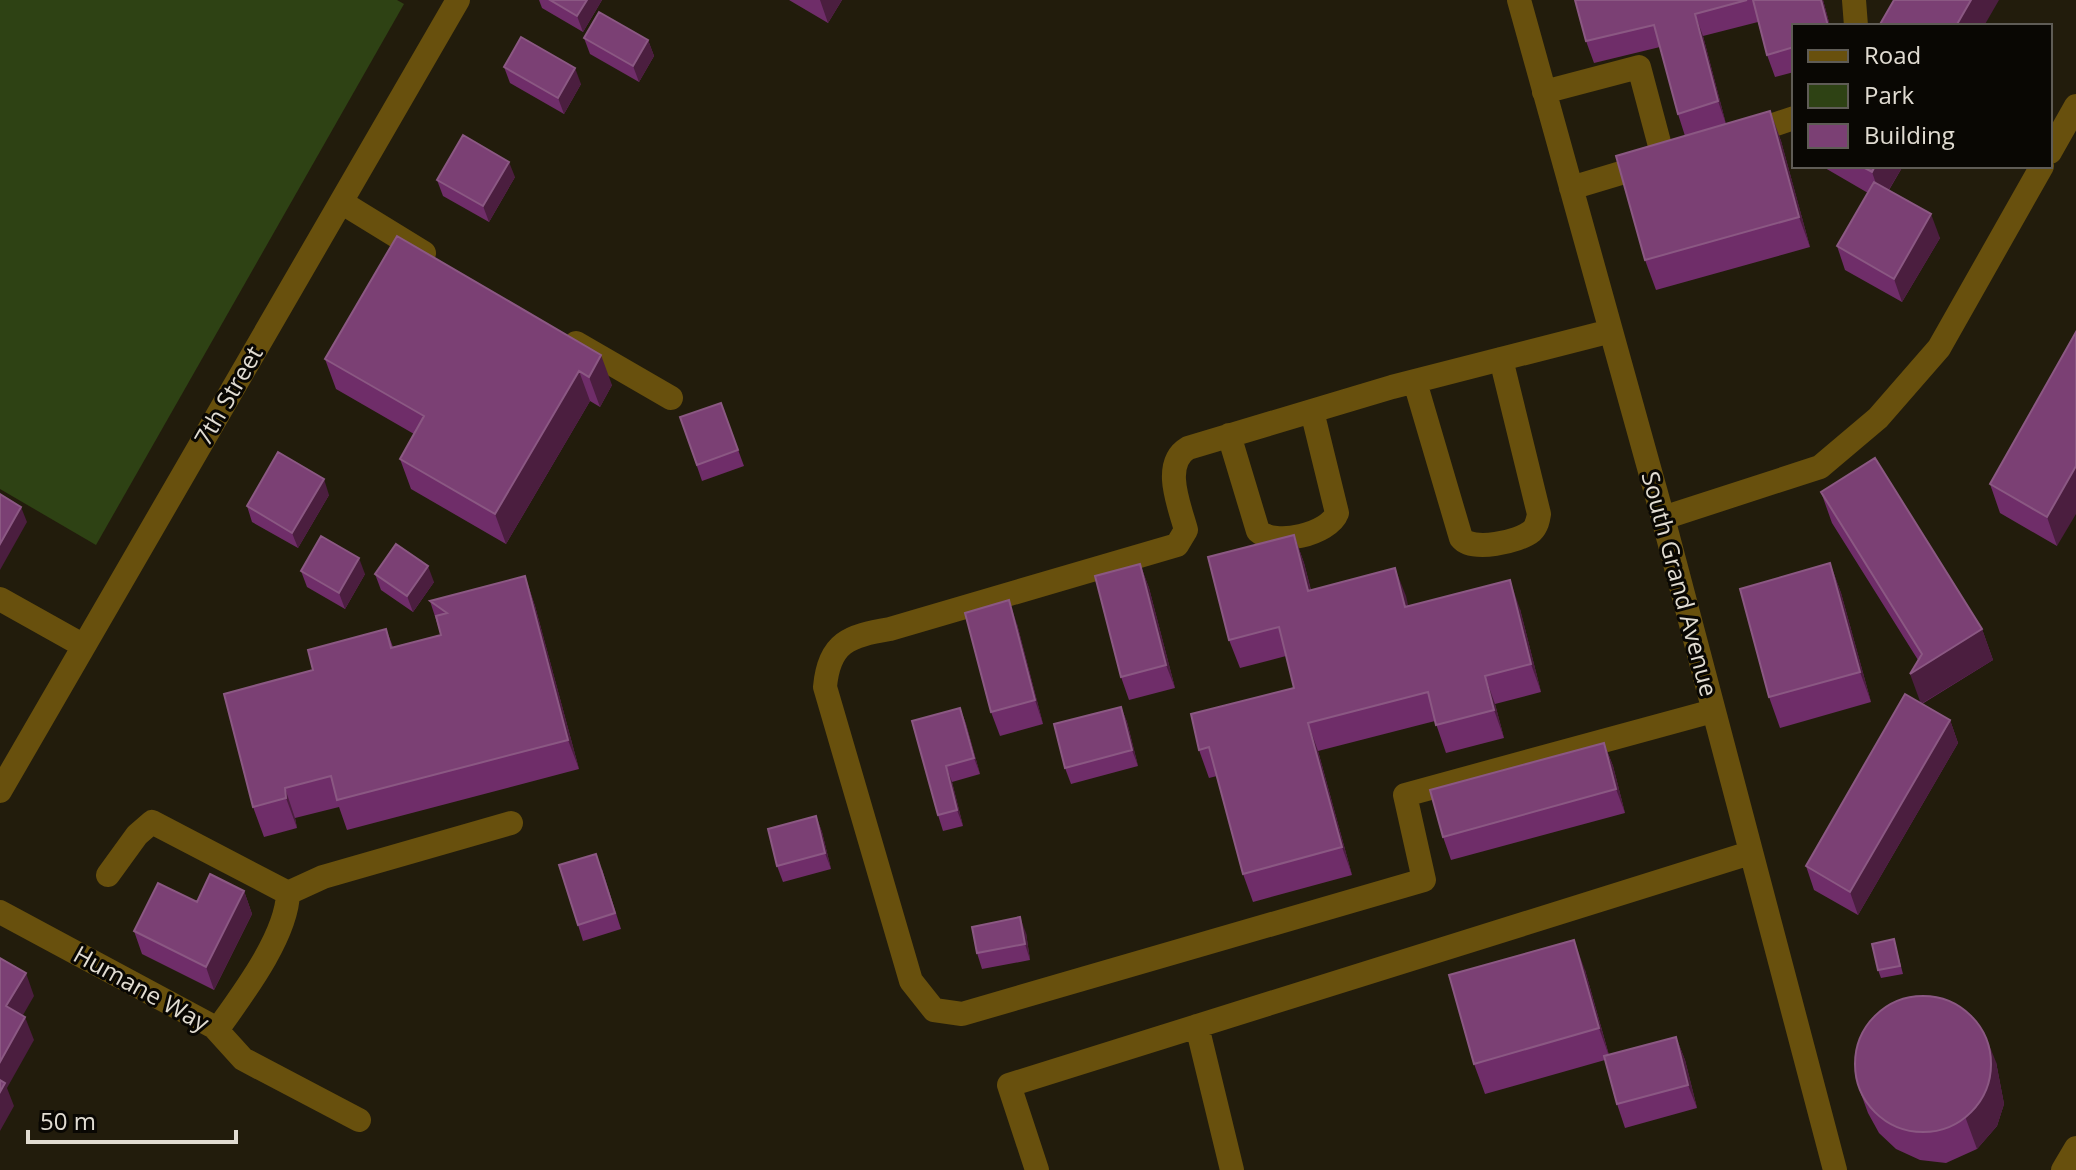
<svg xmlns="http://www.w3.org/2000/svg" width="2076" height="1170" font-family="'Open Sans',sans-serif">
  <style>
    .green { fill: #2e4214 }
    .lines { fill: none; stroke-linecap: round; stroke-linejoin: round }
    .minor { stroke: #68500d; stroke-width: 24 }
    .wall { fill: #6f2d69 }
    .shaded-wall { fill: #4b1e3f }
    .building { fill: #7b4074; stroke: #8b5883; stroke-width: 2 }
    .labels { text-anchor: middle; stroke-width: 6; stroke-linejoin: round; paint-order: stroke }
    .street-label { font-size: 24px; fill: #e1dcd2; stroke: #090703 }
  </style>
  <rect width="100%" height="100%" fill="#221c0c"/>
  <path class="green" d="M 0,0 L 397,0 L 404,4 L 96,545 L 0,489 Z"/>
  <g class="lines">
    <path class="minor" d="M 1519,0 L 1663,518 L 1835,1170
      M 1854,0 L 1856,26
      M 1544,92 L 1639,67 L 1664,161
      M 1744,135 L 1794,118
      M 2050,152 L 2076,106
      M 1571,188 L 1651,164
      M 341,202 L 424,253
      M 1611,331 L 1392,387 L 1188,448 C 1161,464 1180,507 1186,530 L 1177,545 L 890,629 C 849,636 829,642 825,687 L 911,981 L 934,1010 L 962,1014 L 1424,880 L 1405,795 L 1713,711
      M 576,343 L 671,398
      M 1415,382 L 1461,538 C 1472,552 1519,542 1532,531 C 1537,526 1538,520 1539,514 L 1501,359
      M 1229,435 L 1258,531 C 1275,547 1329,534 1337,513 L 1312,411
      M 1663,518 L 1820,467 L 1878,418 L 1939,348 L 2042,166
      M 0,599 L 84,646
      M 0,791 L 458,0
      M 108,875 L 137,835 L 152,822 L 288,893 C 287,936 242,995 217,1030
      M 288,893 L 323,877 L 511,823
      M 0,912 L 214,1027 L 243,1059 L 359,1120
      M 1197,1026 L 1232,1170
      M 1037,1170 L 1009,1085 L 1750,853
      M 2063,1170 L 2076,1148"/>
  </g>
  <path class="wall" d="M 539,0 L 602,0 L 583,32 L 542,8 Z
    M 789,0 L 842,0 L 828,23 Z
    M 1575,0 L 1823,0 L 1830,26 L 1794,26 L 1794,72 L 1775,77 L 1767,55 L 1758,22 L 1703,36 L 1726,124 L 1770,111 L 1781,141 L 1810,247 L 1656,290 L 1645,260 L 1685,136 L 1678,114 L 1660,47 L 1594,63 L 1586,41 Z
    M 584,38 L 648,40 L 654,56 L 639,82 L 590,54 Z
    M 504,67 L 581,84 L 564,114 L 510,83 Z
    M 1825,166 L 1903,166 L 1889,190 L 1940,238 L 1902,302 L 1845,270 L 1837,246 L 1868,193 L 1825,168 Z
    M 515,177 L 489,222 L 443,196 L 437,180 Z
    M 397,236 L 612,385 L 600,407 L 590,401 L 506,544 L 411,489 L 400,459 L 414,434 L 336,389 L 325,359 Z
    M 2076,332 L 2057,546 L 2000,513 L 1990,484 Z
    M 721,403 L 744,466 L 702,481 L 680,417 Z
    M 1821,492 L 1982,629 L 1993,660 L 1922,704 L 1950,720 L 1958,743 L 1858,915 L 1814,890 L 1806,866 L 1921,703 L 1918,660 L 1832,523 Z
    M 329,495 L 298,548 L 252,522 L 247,506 Z
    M 1294,535 L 1304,563 L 1311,590 L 1395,568 L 1408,607 L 1520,609 L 1541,692 L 1495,704 L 1504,738 L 1446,753 L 1435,721 L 1318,751 L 1352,875 L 1253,902 L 1243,874 L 1217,776 L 1209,778 L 1199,750 L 1294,688 L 1286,656 L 1240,668 L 1229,640 Z
    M 1830,563 L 1841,593 L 1871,702 L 1780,728 L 1769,697 Z
    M 1140,564 L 1149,588 L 1175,688 L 1129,700 L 1121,677 Z
    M 301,571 L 365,574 L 345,609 L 307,587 Z
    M 375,574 L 434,582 L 413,612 L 381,590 Z
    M 525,576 L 535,606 L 579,769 L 347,830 L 339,807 L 295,818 L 297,828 L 264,837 L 253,807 L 313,670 L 386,629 L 393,647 L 441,635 L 430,601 Z
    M 1017,624 L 1043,724 L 1000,736 L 991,712 Z
    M 1121,707 L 1127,722 L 1138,766 L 1071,784 L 1065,768 Z
    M 960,708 L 966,724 L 980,774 L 952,782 L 963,826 L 943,831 L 938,815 L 912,721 Z
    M 1604,743 L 1613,766 L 1625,813 L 1451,860 L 1443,837 Z
    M 816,816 L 822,832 L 831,869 L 783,882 L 777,866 Z
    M 602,869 L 621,929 L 583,941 L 578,925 Z
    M 244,891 L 252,914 L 214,990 L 142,954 L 134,931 L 197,902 Z
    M 1026,933 L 1030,960 L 982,969 L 977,953 Z
    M 1894,939 L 1903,974 L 1881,978 L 1878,970 Z
    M 1585,970 L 1609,1055 L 1676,1037 L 1685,1060 L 1697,1108 L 1625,1128 L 1617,1104 L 1605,1060 L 1485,1094 L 1474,1064 Z
    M 1996,1062 L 2004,1104 L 1997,1126 L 1977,1149 L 1946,1163 L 1920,1160 L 1896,1149 L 1879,1133 L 1868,1113 L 1857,1083 Z"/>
  <path class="shaded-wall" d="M 587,0 L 602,0 L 583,32 L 577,16 Z
    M 820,0 L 842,0 L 828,23 Z
    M 1821,0 L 1823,0 L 1830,26 L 1828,26 Z
    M 1971,0 L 1999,0 L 1984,26 L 1956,26 Z
    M 1695,14 L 1703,36 L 1726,124 L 1718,101 Z
    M 648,40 L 654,56 L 639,82 L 633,66 Z
    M 575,68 L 581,84 L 564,114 L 558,98 Z
    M 1770,111 L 1781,141 L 1810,247 L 1799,217 Z
    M 509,162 L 515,177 L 489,222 L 483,206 Z
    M 1875,166 L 1903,166 L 1882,201 L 1872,172 Z
    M 1931,214 L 1940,238 L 1902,302 L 1894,279 Z
    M 601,355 L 612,385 L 600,407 L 589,377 Z
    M 579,371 L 590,401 L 506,544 L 495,514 Z
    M 2076,466 L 2076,514 L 2057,546 L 2047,517 Z
    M 324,479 L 329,495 L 298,548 L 292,533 Z
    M 21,507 L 27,522 L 0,570 L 0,544 Z
    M 1294,535 L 1304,563 L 1318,619 L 1308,591 Z
    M 359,558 L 365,574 L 345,609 L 339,593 Z
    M 1830,563 L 1841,593 L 1871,702 L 1860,672 Z
    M 1140,564 L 1149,588 L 1175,688 L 1166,665 Z
    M 428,566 L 434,582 L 413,612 L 407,596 Z
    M 1395,568 L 1406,596 L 1415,636 L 1405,607 Z
    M 525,576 L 535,606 L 579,769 L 568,740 Z
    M 1510,580 L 1520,609 L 1541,692 L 1531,664 Z
    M 1009,600 L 1017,624 L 1043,724 L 1035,700 Z
    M 1982,629 L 1993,660 L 1921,704 L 1910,674 Z
    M 1485,676 L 1495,704 L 1504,738 L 1494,710 Z
    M 1121,707 L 1127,722 L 1138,766 L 1132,750 Z
    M 960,708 L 966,724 L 980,774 L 974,758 Z
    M 1950,720 L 1958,743 L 1858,915 L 1850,892 Z
    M 1308,723 L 1318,751 L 1352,875 L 1342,847 Z
    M 1604,743 L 1613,766 L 1625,813 L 1616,789 Z
    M 946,766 L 952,782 L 963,826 L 957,810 Z
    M 285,788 L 295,818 L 297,828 L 286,798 Z
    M 816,816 L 822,832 L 831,869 L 825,853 Z
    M 244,891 L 252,914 L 214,990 L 206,967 Z
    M 1020,917 L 1026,933 L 1030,960 L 1025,944 Z
    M 1574,940 L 1585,970 L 1610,1059 L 1599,1028 Z
    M 26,973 L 34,996 L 15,1029 L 6,1006 Z
    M 25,1017 L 34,1040 L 7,1088 L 14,1106 L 0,1131 L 0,1062 Z
    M 1984,1032 L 1996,1062 L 2004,1104 L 1997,1126 L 1977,1149 L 1966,1119 Z
    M 1676,1037 L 1685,1060 L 1697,1108 L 1688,1085 Z"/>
  <path class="building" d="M 550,0 L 587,0 L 577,16 Z
    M 1575,0 L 1747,0 L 1695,14 L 1718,101 L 1678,114 L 1654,25 L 1586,41 Z
    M 1753,0 L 1821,0 L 1828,26 L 1794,26 L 1794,47 L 1767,55 Z
    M 1894,0 L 1971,0 L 1956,26 L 1879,26 Z
    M 599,12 L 648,40 L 633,66 L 584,38 Z
    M 521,37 L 575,68 L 558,98 L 504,67 Z
    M 1770,111 L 1799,217 L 1645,260 L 1616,156 Z
    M 463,135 L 509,162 L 483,206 L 437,180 Z
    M 1861,166 L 1875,166 L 1872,172 Z
    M 1874,182 L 1931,214 L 1894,279 L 1837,246 Z
    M 397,236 L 601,355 L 589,377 L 579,371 L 495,514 L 400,459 L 424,416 L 325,359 Z
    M 2076,332 L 2076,466 L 2047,517 L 1990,484 Z
    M 721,403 L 738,450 L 697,465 L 680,417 Z
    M 278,452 L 324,479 L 292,533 L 247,506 Z
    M 1875,458 L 1982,629 L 1910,674 L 1922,654 L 1821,492 Z
    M 0,494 L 21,507 L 0,544 Z
    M 1294,535 L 1308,591 L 1395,568 L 1405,607 L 1510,580 L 1531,664 L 1485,676 L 1494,710 L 1436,725 L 1428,692 L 1308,723 L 1342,847 L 1243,874 L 1209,747 L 1199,750 L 1191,714 L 1294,688 L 1279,627 L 1229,640 L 1208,557 Z
    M 321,536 L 359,558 L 339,593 L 301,571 Z
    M 396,544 L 428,566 L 407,596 L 375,574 Z
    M 1830,563 L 1860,672 L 1769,697 L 1740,589 Z
    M 1140,564 L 1166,665 L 1121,677 L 1095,576 Z
    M 525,576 L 568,740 L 337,800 L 331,776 L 285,788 L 286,798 L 253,807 L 224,694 L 313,670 L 308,650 L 386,629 L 391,648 L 441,635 L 436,616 L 447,613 L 430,601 Z
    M 1009,600 L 1035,700 L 991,712 L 965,613 Z
    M 1905,694 L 1950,720 L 1850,892 L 1806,866 Z
    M 1121,707 L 1132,750 L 1065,768 L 1054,724 Z
    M 960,708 L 974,758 L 946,766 L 957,810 L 938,815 L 912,721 Z
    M 1604,743 L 1616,789 L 1443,837 L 1430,790 Z
    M 816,816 L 825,853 L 777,866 L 768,829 Z
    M 596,854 L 615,913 L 578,925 L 559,865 Z
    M 210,874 L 244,891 L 206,967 L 134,931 L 158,883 L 197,902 Z
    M 1020,917 L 1025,944 L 977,953 L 972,927 Z
    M 1894,939 L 1900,966 L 1878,970 L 1872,944 Z
    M 1574,940 L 1599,1028 L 1474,1064 L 1449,975 Z
    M 0,958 L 26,973 L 6,1006 L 25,1017 L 0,1062 Z
    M1855 1064a68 68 0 1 1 136 0a68 68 0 1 1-136 0Z
    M 1676,1037 L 1688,1085 L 1617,1104 L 1604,1056 Z
    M 0,1080 L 5,1083 L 0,1092 Z"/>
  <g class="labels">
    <g class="street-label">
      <text transform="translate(229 396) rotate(-60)" y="8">7th Street</text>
      <text transform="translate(1679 584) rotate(75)" y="8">South Grand Avenue</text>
      <text transform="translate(141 989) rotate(29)" y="8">Humane Way</text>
    </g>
  </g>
  <rect x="1792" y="24" width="260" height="144" fill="#090703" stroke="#5f5c56" stroke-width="2"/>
  <rect x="1808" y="50" width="40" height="12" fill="#68500d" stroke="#5f5c56" stroke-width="2"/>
  <text x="1864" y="64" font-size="24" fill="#e1dcd2">Road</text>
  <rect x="1808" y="84" width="40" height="24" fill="#2e4214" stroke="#5f5c56" stroke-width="2"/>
  <text x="1864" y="104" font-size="24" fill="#e1dcd2">Park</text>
  <rect x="1808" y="124" width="40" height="24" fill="#7b4074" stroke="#5f5c56" stroke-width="2"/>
  <text x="1864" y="144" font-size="24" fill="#e1dcd2">Building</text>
  <path d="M28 1130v12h208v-12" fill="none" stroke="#e1dcd2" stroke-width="4"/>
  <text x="40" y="1130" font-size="24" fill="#e1dcd2" stroke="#090703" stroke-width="6" paint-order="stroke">50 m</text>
</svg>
